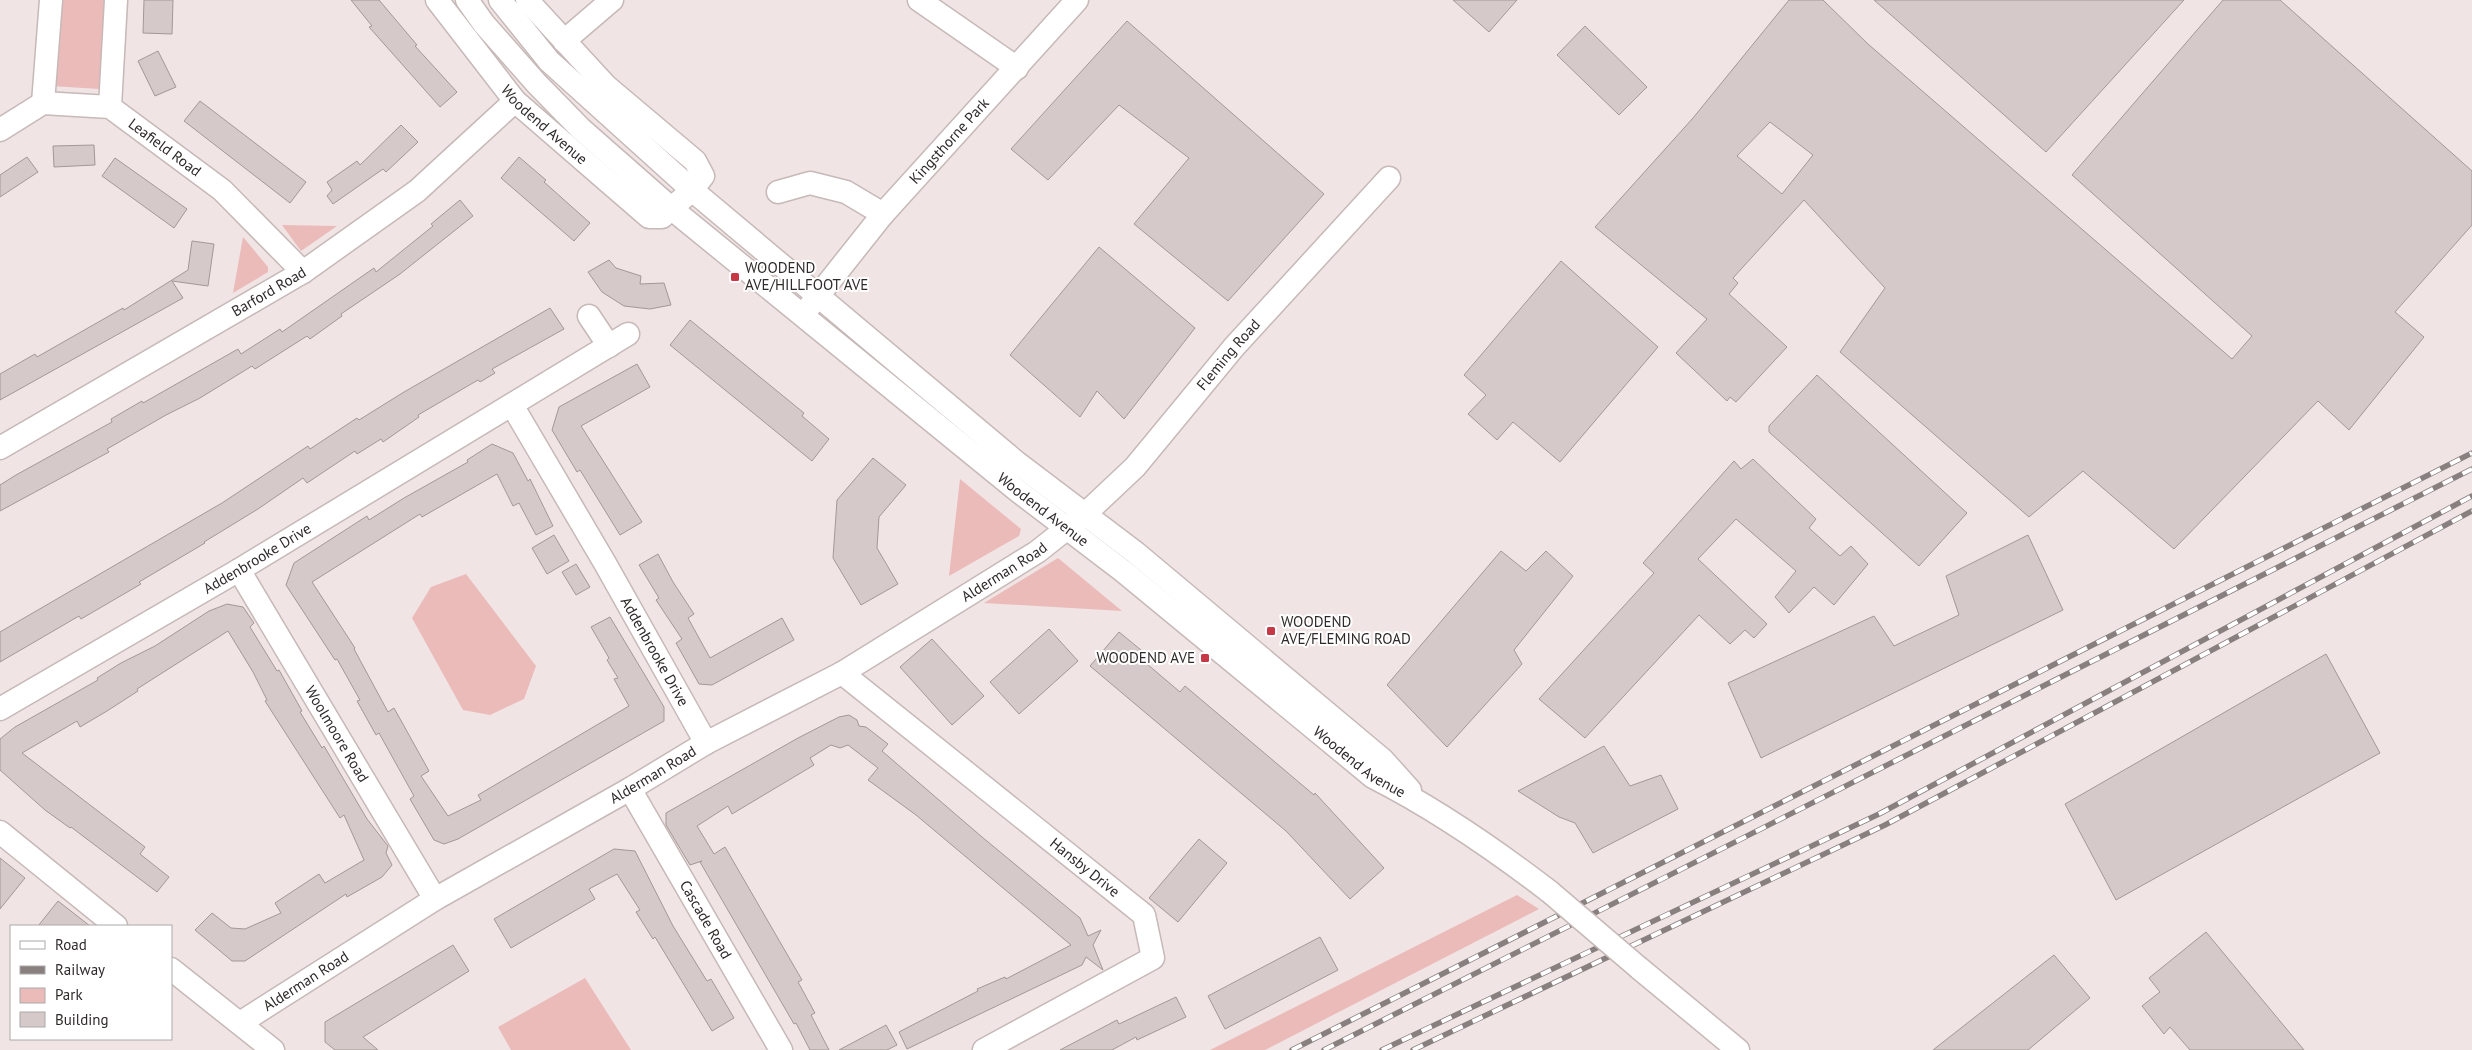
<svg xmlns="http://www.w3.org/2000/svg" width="2472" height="1050" font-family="'PT Sans',sans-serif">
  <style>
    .green { fill: #ebbbba }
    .building { fill: #d6c9c9; stroke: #a49897; fill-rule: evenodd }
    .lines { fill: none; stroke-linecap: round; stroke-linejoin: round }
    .minor-casing { stroke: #c6b9b8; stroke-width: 25 }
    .minor { stroke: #fff; stroke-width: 22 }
    .rail-casing { stroke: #887f7f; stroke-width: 5.5 }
    .rail { stroke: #fff; stroke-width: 4; stroke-dasharray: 11; stroke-linecap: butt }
    .minor-bridge-casing { stroke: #c6b9b8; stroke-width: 25; stroke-linecap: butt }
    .minor-bridge { stroke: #fff; stroke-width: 22 }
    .poi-dot { fill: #c73746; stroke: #fff; stroke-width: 2 }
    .labels { text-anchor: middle; stroke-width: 4; stroke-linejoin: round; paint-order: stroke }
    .street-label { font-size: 15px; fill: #2f2a2a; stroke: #fff }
    .poi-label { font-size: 15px; fill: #2f2a2a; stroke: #fff; text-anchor: start }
  </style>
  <rect width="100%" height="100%" fill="#f1e4e4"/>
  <path class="green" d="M 54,0 L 110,0 L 100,89 L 51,86 Z
    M 282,225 L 337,226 L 301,251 Z
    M 243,237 L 268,267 L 268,272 L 233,293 Z
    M 960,479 L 1021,529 L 1019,536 L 949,576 Z
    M 1058,558 L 1122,611 L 984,603 Z
    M 466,574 L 536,666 L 524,699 L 490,715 L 463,710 L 412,618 L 431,587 Z
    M 1517,895 L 1539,909 L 1265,1050 L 1210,1050 Z
    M 585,978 L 631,1050 L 511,1050 L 498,1027 Z"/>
  <path class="building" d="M 144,0 L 173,0 L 172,34 L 143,33 Z
    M 351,0 L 379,0 L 417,45 L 415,46 L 457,92 L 440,107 L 369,27 L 372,26 Z
    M 1453,0 L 1517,0 L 1489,32 Z
    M 1789,0 L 1823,0 L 1868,44 L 2232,359 L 2252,336 L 2072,175 L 2223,0 L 2280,0 L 2472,171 L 2472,225 L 2395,312 L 2424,337 L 2349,430 L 2318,401 L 2174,549 L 2083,471 L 2029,517 L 1840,352 L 1885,288 L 1804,200 L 1733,278 L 1738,283 L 1729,294 L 1787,347 L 1736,402 L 1730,397 L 1727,401 L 1676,353 L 1707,319 L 1595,227 L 1693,118 ZM 1770,122 L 1813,155 L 1782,194 L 1737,156 Z
    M 1874,0 L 2184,0 L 2046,152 Z
    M 1127,21 L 1324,194 L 1228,301 L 1134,224 L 1189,158 L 1119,105 L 1048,180 L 1011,149 Z
    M 1585,26 L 1647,87 L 1619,115 L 1557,55 Z
    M 158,51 L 176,87 L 155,96 L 138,61 Z
    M 200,101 L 306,182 L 290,203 L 184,121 Z
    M 401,125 L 418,142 L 386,172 L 383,169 L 333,204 L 327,196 L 332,190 L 327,182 L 357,161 L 360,165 Z
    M 94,145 L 95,165 L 54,167 L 53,146 Z
    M 27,157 L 38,172 L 0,197 L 0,175 Z
    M 519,157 L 546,180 L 544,182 L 590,223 L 574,241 L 501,178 Z
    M 115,158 L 187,209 L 174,228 L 102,176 Z
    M 460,200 L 473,216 L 400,274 L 341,314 L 342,316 L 310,339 L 307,336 L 255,369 L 252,366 L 200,398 L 166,415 L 107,449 L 109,452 L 0,511 L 0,485 L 16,475 L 112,422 L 111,419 L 142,401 L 143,403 L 238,349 L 241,354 L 280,329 L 282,332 L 374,268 L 376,272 L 433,226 L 431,224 Z
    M 192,241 L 214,244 L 208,286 L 172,281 L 183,298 L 0,400 L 0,374 L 35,354 L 37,357 L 123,308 L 124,310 L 188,270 Z
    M 1099,247 L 1195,328 L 1124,419 L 1097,391 L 1080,417 L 1010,355 Z
    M 609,260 L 616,268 L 641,276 L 640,284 L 664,283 L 671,305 L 650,309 L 624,306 L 602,292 L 588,272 Z
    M 1561,261 L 1658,347 L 1560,462 L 1513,422 L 1497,440 L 1468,414 L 1486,395 L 1464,375 Z
    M 550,308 L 564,329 L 492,369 L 495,373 L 480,382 L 478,380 L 418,415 L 419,417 L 383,442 L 381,439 L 357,454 L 355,451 L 307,483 L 303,478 L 258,509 L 204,542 L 205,543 L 139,582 L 141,584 L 81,619 L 79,616 L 0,662 L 0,632 L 222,503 L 308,446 L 310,449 L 357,418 L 359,420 L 404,392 Z
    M 690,320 L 804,413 L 802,416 L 829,439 L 812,461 L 670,345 Z
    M 637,364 L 650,387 L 581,426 L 642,522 L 620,535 L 580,470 L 577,472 L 552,430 L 559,407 Z
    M 1817,375 L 1967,513 L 1919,566 L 1769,432 L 1769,426 Z
    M 492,444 L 513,453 L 528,481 L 530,479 L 553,526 L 536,535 L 519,503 L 513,506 L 497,474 L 422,517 L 420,514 L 312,582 L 355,648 L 354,649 L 388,712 L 394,708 L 429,771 L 421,776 L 448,816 L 481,800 L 478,795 L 629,706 L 614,679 L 618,678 L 607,660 L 609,658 L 591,627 L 610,617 L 664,707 L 664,721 L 458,839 L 444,844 L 434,840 L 410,799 L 414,796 L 379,733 L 376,735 L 357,701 L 360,700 L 337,659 L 335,660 L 286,585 L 294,563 L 367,516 L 369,520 L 404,498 L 468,462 L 467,460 Z
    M 873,458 L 906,485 L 879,517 L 877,548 L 898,584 L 861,605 L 833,558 L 837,500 Z
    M 1753,459 L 1816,519 L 1809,528 L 1840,556 L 1851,546 L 1868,564 L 1834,605 L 1814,587 L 1789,613 L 1775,597 L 1796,571 L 1736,519 L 1698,559 L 1767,624 L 1754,638 L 1745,630 L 1730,644 L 1699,615 L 1585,738 L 1539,699 L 1654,573 L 1643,563 L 1734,461 L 1741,469 Z
    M 554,535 L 569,561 L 547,574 L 532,548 Z
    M 2028,535 L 2063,610 L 1761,758 L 1728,683 L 1874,616 L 1894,646 L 1959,615 L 1946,576 Z
    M 1501,551 L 1526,571 L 1546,551 L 1573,576 L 1514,650 L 1522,664 L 1447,747 L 1387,685 Z
    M 658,554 L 673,582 L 694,614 L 688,618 L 710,658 L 782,618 L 794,640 L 712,685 L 699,684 L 676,643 L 682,639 L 656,600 L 659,598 L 639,565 Z
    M 576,564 L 590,587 L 576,595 L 562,572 Z
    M 227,604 L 243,607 L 254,623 L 250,627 L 277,671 L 279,670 L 302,711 L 300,712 L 322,748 L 324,746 L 367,819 L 388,846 L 386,853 L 392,865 L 382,877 L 347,897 L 346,894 L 245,961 L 232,961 L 195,930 L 212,913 L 231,928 L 245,929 L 281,913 L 275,903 L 319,874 L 325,883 L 364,860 L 344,815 L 340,818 L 265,701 L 267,700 L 253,672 L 228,631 L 137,689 L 138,691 L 107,711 L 80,727 L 77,721 L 22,753 L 145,847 L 140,854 L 169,877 L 157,892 L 71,827 L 70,828 L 45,810 L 0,770 L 0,739 L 15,727 L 98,680 L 97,678 L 121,663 L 155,646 L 209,611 Z
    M 1049,629 L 1078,661 L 1019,714 L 990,682 Z
    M 1119,632 L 1152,659 L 1147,664 L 1180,692 L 1185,686 L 1314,795 L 1315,793 L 1384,868 L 1350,899 L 1286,831 L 1090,666 Z
    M 932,639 L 984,696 L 952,725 L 900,667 Z
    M 2326,654 L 2380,753 L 2116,900 L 2065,804 Z
    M 849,715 L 857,720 L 859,726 L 866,727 L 888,744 L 882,751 L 982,837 L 1080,918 L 1088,936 L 1101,930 L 1093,945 L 1103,970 L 1086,957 L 1082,965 L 907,1049 L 899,1032 L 978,991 L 977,989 L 1005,977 L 1006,979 L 1071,945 L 916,815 L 868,780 L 878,768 L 848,745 L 840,748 L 831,745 L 810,758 L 814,765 L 732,814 L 728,806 L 697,826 L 714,854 L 725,847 L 802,980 L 798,982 L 815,1013 L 811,1015 L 829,1050 L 810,1050 L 796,1023 L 794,1024 L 700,862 L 702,861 L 690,865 L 666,825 L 666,813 L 798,738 L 839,717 Z
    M 1604,746 L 1630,786 L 1661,775 L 1678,809 L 1593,853 L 1575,823 L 1559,817 L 1518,791 Z
    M 1199,839 L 1227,863 L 1178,922 L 1149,898 Z
    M 614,849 L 635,851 L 673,926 L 707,981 L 711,979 L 734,1018 L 712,1031 L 655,937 L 653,939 L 636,912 L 640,910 L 617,874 L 589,889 L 595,899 L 511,948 L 494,919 Z
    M 0,858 L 25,878 L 0,909 Z
    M 58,901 L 90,926 L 38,926 Z
    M 2206,932 L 2304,1050 L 2190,1050 L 2170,1027 L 2164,1034 L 2142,1006 L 2160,992 L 2149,978 Z
    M 1320,937 L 1338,970 L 1225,1029 L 1208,996 Z
    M 453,945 L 469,971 L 363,1037 L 378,1050 L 335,1050 L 325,1042 L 325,1022 Z
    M 2054,955 L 2090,998 L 2028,1050 L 1933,1050 Z
    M 1176,997 L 1186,1017 L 1137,1040 L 1136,1037 L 1112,1050 L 1060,1050 L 1117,1020 L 1119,1024 Z
    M 886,1025 L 897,1045 L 887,1050 L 839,1050 Z"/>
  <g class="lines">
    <defs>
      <g id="minor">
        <path id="s1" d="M 437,0 L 515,101 L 649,217 L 662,217 L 692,190 L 703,176 L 695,161 L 606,86 L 527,0"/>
        <path id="s2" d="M 467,0 L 484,24 L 537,84 L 581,129 L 672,209 L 1018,491 L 1123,571 L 1373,777 C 1436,809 1494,849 1550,892"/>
        <path d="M 500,0 L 549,61 L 692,190 L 1016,462 L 1136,553 L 1383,760 L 1410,790"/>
        <path d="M 919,0 L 1017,68"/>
        <path d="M 564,41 L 612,0"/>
        <path d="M 43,103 L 51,0"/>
        <path d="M 110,107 L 116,0"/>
        <path id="s3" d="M 0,130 L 43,103 L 110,107 L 222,190 L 303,272"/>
        <path d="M 778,192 L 810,183 L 846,192 L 883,214"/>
        <path id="s4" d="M 810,306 L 883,214 L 1077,0"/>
        <path d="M 589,316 L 609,346"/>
        <path id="s5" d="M 512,405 L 606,565 L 706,743"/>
        <path id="s6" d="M 0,448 L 303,272 L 417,191 L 515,101"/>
        <path id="s7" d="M 239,570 L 435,899"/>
        <path id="s8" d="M 842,673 L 1144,915 L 1153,958 L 984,1050"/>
        <path id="s9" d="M 0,709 L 239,570 L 628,334"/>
        <path id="s10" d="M 630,789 L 781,1050"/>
        <path d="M 0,832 L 116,926"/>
        <path d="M 1639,968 L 1738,1050"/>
        <path d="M 171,969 L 273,1050"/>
        <path id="s11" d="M 240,1023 L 435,899 L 630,789 L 706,743 L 842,673 L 1037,552 L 1084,515 L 1135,467 L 1234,347 L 1389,178"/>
      </g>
    </defs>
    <use href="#minor" class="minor-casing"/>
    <use href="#minor" class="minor"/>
    <defs>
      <path id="rail" d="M 1292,1050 L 2472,453
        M 1324,1050 L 2472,469
        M 1382,1050 L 1879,814 L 2472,496
        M 1413,1050 L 1885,825 L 2472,511"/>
    </defs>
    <use href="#rail" class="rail-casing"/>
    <use href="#rail" class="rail"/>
    <defs>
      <path id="minor-bridge" d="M 1550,892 L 1639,968"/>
    </defs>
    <use href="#minor-bridge" class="minor-bridge-casing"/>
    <use href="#minor-bridge" class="minor-bridge"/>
  </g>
  <g class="poi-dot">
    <rect x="730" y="272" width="10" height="10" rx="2.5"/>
    <rect x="1266" y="626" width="10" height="10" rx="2.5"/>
    <rect x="1200" y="653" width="10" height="10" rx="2.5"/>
  </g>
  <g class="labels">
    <g class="street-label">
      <text dy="5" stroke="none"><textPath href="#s1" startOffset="165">Woodend Avenue</textPath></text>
      <text dy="5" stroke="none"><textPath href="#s4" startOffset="216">Kingsthorne Park</textPath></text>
      <text dy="5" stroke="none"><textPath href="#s3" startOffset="186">Leafield Road</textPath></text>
      <text dy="5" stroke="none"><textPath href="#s6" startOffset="311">Barford Road</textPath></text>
      <text dy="5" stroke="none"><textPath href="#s11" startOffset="1202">Fleming Road</textPath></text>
      <text dy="5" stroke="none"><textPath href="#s2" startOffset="771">Woodend Avenue</textPath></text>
      <text dy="5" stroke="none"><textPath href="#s9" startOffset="298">Addenbrooke Drive</textPath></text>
      <text dy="5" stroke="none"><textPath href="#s11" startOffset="888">Alderman Road</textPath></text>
      <text dy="5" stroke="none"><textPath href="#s5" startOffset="285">Addenbrooke Drive</textPath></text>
      <text dy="5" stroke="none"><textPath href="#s7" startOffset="191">Woolmoore Road</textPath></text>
      <text dy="5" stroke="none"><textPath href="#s2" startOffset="1176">Woodend Avenue</textPath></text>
      <text dy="5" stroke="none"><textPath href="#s11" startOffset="482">Alderman Road</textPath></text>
      <text dy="5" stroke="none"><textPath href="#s8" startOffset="311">Hansby Drive</textPath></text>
      <text dy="5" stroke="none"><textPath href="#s10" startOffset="151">Cascade Road</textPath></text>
      <text dy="5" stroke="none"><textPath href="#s11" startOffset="78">Alderman Road</textPath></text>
    </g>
    <g class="poi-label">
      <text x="745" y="273">WOODEND<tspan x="745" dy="17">AVE/HILLFOOT AVE</tspan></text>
      <text x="1281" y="627">WOODEND<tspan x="1281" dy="17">AVE/FLEMING ROAD</tspan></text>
      <text x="1195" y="663" text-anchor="end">WOODEND AVE</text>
    </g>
  </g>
  <rect x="10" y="925" width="162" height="115" fill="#ffffff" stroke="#acaaaa"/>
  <rect x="20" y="941" width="25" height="8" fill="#ffffff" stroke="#acaaaa"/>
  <text x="55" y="950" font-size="15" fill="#2f2a2a">Road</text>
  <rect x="20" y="966" width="25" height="8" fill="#887f7f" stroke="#acaaaa"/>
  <text x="55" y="975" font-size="15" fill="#2f2a2a">Railway</text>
  <rect x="20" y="988" width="25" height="15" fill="#ebbbba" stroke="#acaaaa"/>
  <text x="55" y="1000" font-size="15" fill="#2f2a2a">Park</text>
  <rect x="20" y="1012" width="25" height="15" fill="#d6c9c9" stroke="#acaaaa"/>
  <text x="55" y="1025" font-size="15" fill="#2f2a2a">Building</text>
</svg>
